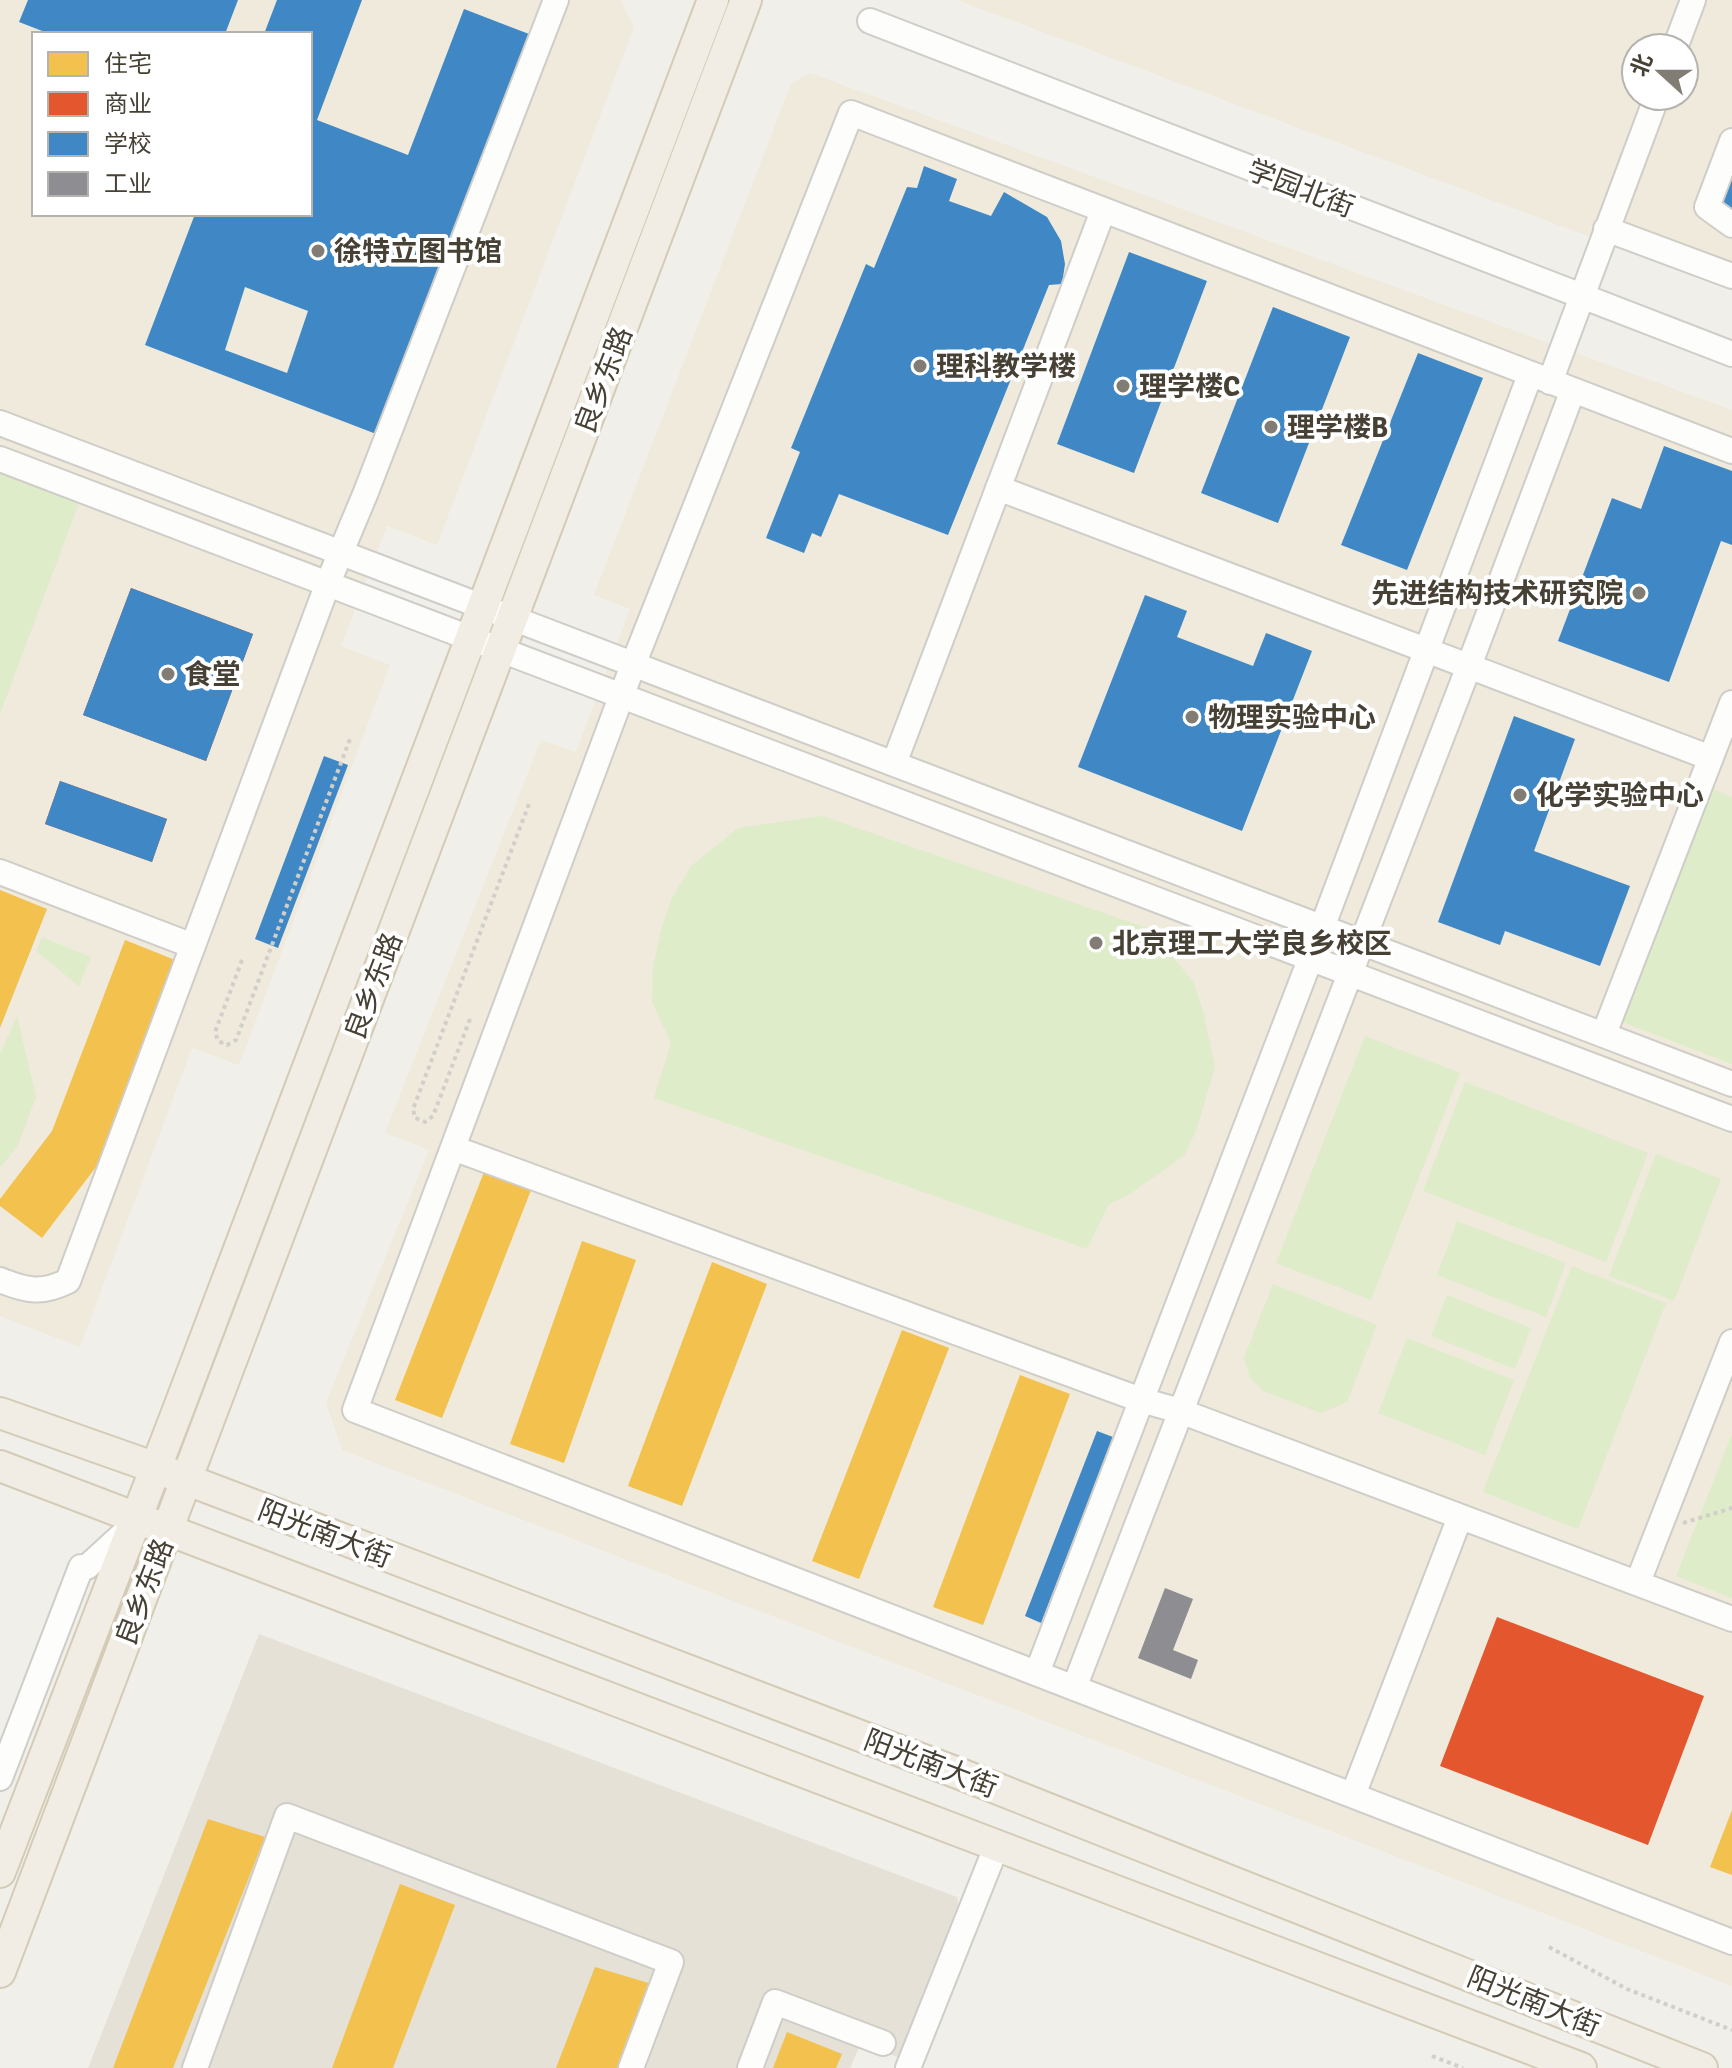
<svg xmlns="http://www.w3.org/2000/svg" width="1732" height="2068" font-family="Signika,'Noto Sans SC',sans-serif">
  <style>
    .residential { fill: #e5e1d7 }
    .education { fill: #efeadc; fill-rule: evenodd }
    .green { fill: #deecc9 }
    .homes { fill: #f2c14e }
    .shops { fill: #e4572e }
    .schools { fill: #3f88c5; fill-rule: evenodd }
    .industry { fill: #8d8d92 }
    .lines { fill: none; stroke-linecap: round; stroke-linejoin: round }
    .minor-casing { stroke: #cfcdc7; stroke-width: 28 }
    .major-casing { stroke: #d4cbb6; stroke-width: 34 }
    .path { stroke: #d1cfca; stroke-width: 4; stroke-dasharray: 4 4; stroke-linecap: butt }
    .minor { stroke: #fdfdfc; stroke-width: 24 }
    .major { stroke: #f1ede4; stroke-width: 30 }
    .poi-dot { fill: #827d74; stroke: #fff; stroke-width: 3 }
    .labels { text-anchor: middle; stroke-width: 8; stroke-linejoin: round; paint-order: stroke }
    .street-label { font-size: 28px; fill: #474035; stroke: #fff }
    .poi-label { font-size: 28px; font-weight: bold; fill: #474035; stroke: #fff; text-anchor: start }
  </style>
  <rect width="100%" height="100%" fill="#f1efea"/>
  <path class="residential" d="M 259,1634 L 957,1897 L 960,1912 L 900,2058 L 861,2043 L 850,2068 L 88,2068 Z"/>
  <path class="education" d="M 0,0 L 620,0 L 634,27 L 437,545 L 387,526 L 341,646 L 390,665 L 239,1065 L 192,1048 L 80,1347 L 0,1316 ZM 34,34 L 310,34 L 310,214 L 34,214 Z
    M 957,0 L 1732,0 L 1732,290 L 1601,241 ZM 1636,48 L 1684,48 L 1684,96 L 1636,96 Z
    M 810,73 L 1732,410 L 1732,1986 L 342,1450 L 326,1403 L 429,1150 L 385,1133 L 541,740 L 576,752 L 630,609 L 594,595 L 791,84 Z"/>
  <path class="green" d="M 0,473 L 79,503 L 0,714 Z
    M 1709,788 L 1732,797 L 1732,1064 L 1620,1021 Z
    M 822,816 L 1150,929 L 1194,983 L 1204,1015 L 1215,1067 L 1197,1128 L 1185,1155 L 1130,1194 L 1109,1204 L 1087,1249 L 654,1098 L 671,1043 L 652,1002 L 653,967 L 662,926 L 672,898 L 691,866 L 738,828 Z
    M 42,937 L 91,957 L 79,986 L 36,951 Z
    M 17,1016 L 36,1097 L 18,1145 L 0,1168 L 0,1054 Z
    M 1365,1036 L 1460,1073 L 1371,1300 L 1276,1263 Z
    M 1465,1082 L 1648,1153 L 1606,1262 L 1423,1191 Z
    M 1656,1154 L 1721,1179 L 1674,1301 L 1609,1276 Z
    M 1457,1221 L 1566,1263 L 1546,1317 L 1437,1275 Z
    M 1572,1266 L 1666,1303 L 1578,1529 L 1483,1492 Z
    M 1273,1284 L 1377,1325 L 1347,1402 L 1321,1413 L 1263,1391 L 1250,1378 L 1244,1358 Z
    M 1447,1295 L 1531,1328 L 1515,1369 L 1431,1336 Z
    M 1407,1338 L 1514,1380 L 1485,1455 L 1378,1413 Z
    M 1732,1434 L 1732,1598 L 1676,1576 Z"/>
  <path class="homes" d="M 0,890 L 47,909 L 0,1028 Z
    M 125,940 L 175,960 L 96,1167 L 42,1238 L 0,1206 L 0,1199 L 52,1131 Z
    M 484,1172 L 531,1190 L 442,1418 L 395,1400 Z
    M 582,1241 L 636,1260 L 564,1463 L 510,1444 Z
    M 712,1262 L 767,1284 L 682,1506 L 628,1486 Z
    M 902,1330 L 949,1348 L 859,1579 L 812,1561 Z
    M 1020,1375 L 1070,1394 L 983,1625 L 933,1607 Z
    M 1732,1810 L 1732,1875 L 1710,1867 Z
    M 208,1819 L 265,1837 L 173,2068 L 113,2068 Z
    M 400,1884 L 455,1905 L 393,2068 L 332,2068 Z
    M 595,1967 L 652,1984 L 618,2068 L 556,2068 Z
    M 787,2032 L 842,2054 L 836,2068 L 773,2068 Z"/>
  <path class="shops" d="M 131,588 L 253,634 L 206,761 L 83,715 Z
    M 60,781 L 167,819 L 152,862 L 45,824 Z
    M 1497,1617 L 1704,1696 L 1648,1845 L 1440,1766 Z"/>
  <path class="schools" d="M 28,0 L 238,0 L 225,34 L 50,34 L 19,22 Z
    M 277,0 L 362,0 L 317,120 L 408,155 L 464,9 L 537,37 L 384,437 L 145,345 L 195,214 L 310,214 L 310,34 L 264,34 ZM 245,287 L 308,311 L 287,373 L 225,350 Z
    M 924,166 L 957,179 L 949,201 L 991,216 L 1004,192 L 1047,217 L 1061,241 L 1065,264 L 1062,284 L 1049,285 L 948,535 L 839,494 L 821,537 L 812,533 L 804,553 L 766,538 L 800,452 L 791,448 L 866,264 L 874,268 L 907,187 L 917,188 Z
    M 1732,176 L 1732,211 L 1720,206 Z
    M 1129,252 L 1207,281 L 1134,473 L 1057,444 Z
    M 1273,307 L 1350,337 L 1278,523 L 1201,493 Z
    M 1418,353 L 1483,378 L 1407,570 L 1341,545 Z
    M 1664,446 L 1732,471 L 1732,545 L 1721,541 L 1669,682 L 1558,641 L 1612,498 L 1641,509 Z
    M 131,588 L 253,634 L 206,761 L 83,715 Z
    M 1145,595 L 1187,611 L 1177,637 L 1253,666 L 1266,633 L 1312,651 L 1242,831 L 1078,767 Z
    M 1514,716 L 1575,739 L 1534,851 L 1630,886 L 1600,966 L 1505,931 L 1500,945 L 1438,922 Z
    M 324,756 L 348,765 L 278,948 L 255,939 Z
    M 60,781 L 167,819 L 152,862 L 45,824 Z
    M 1097,1431 L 1113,1437 L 1041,1623 L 1025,1616 Z"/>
  <path class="industry" d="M 1165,1588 L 1193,1599 L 1173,1650 L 1198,1660 L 1191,1679 L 1138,1658 Z"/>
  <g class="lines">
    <defs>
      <path id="minor" d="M 870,21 L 1732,354
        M 1675,48 L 1693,0
        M 1732,141 L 1707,207 L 1732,225
        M 1606,229 L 1732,276
        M 1550,382 L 1657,96
        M 0,423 C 577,644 1156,859 1732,1084
        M 1732,451 L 851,113 L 633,665 L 355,1410 L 1732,1942
        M 0,459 L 1732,1119
        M 998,488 L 1711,758
        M 895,761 L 1103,211
        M 0,872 L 193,946
        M 1604,1034 L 1732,703
        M 453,1148 L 1141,1400 L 1180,1411 L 1732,1619
        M 0,1280 C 27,1291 42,1294 68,1281 L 328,583 L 366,492 L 556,0
        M 1638,1582 L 1732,1342
        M 1037,1673 L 1311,957 L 1530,375
        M 1074,1688 L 1469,666 L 1573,390
        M 0,1778 L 81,1567 L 87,1567 L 132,1526
        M 1353,1795 L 1460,1517
        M 195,2068 L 287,1816 L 671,1962 L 631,2068
        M 750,2068 L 775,2002 L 883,2043
        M 908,2068 L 997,1845"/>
      <path id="major" d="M 0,1413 L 156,1468 L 963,1775 L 1702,2068
        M 0,1466 L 1581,2068
        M 0,1872 L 178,1410 L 713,0
        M 0,1972 L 746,0"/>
    </defs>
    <use href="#minor" class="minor-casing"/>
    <use href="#major" class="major-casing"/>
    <path class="path" d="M 242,960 L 215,1032 L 218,1041 L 227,1045 L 236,1040 L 350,739
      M 470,1019 L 433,1116 L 425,1122 L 415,1118 L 413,1109 L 529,804
      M 1683,1523 L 1732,1508
      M 1549,1947 L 1627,1989 L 1732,2030
      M 1432,2056 L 1463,2068"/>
    <use href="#minor" class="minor"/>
    <use href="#major" class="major"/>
  </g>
  <g class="poi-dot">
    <circle cx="318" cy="251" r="8"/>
    <circle cx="920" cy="366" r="8"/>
    <circle cx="1123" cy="386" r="8"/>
    <circle cx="1271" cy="427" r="8"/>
    <circle cx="1639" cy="593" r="8"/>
    <circle cx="168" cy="674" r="8"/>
    <circle cx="1192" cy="717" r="8"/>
    <circle cx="1520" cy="795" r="8"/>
    <circle cx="1096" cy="943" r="8"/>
  </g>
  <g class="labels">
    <g class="street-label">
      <text transform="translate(1301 188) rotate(21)" y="10">学园北街</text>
      <text transform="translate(603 380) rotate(-69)" y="10">良乡东路</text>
      <text transform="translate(373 986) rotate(-69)" y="10">良乡东路</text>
      <text transform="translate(325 1533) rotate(21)" y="10">阳光南大街</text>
      <text transform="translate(144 1592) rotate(-69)" y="10">良乡东路</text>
      <text transform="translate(931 1763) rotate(21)" y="10">阳光南大街</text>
      <text transform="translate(1534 2001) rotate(22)" y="10">阳光南大街</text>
    </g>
    <g class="poi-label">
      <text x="334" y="261">徐特立图书馆</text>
      <text x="936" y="376">理科教学楼</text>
      <text x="1139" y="396">理学楼C</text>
      <text x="1287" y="437">理学楼B</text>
      <text x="1623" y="603" text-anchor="end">先进结构技术研究院</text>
      <text x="184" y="684">食堂</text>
      <text x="1208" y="727">物理实验中心</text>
      <text x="1536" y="805">化学实验中心</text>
      <text x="1112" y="953">北京理工大学良乡校区</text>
    </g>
  </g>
  <rect x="32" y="32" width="280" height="184" fill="#ffffff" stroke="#b5b3ae" stroke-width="2"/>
  <rect x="48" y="52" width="40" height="24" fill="#f2c14e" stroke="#b5b3ae" stroke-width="2"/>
  <text x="104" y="72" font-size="24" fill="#474035">住宅</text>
  <rect x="48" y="92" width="40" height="24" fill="#e4572e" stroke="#b5b3ae" stroke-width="2"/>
  <text x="104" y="112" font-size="24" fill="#474035">商业</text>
  <rect x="48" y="132" width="40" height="24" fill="#3f88c5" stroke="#b5b3ae" stroke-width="2"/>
  <text x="104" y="152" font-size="24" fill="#474035">学校</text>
  <rect x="48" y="172" width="40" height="24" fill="#8d8d92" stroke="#b5b3ae" stroke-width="2"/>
  <text x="104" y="192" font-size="24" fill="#474035">工业</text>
  <g transform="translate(1660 72) rotate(291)"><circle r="38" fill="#ffffff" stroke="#b5b3ae" stroke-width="2"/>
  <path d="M0-6L14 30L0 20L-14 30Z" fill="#827d74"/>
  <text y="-12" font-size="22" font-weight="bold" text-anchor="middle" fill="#474035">北</text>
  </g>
</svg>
